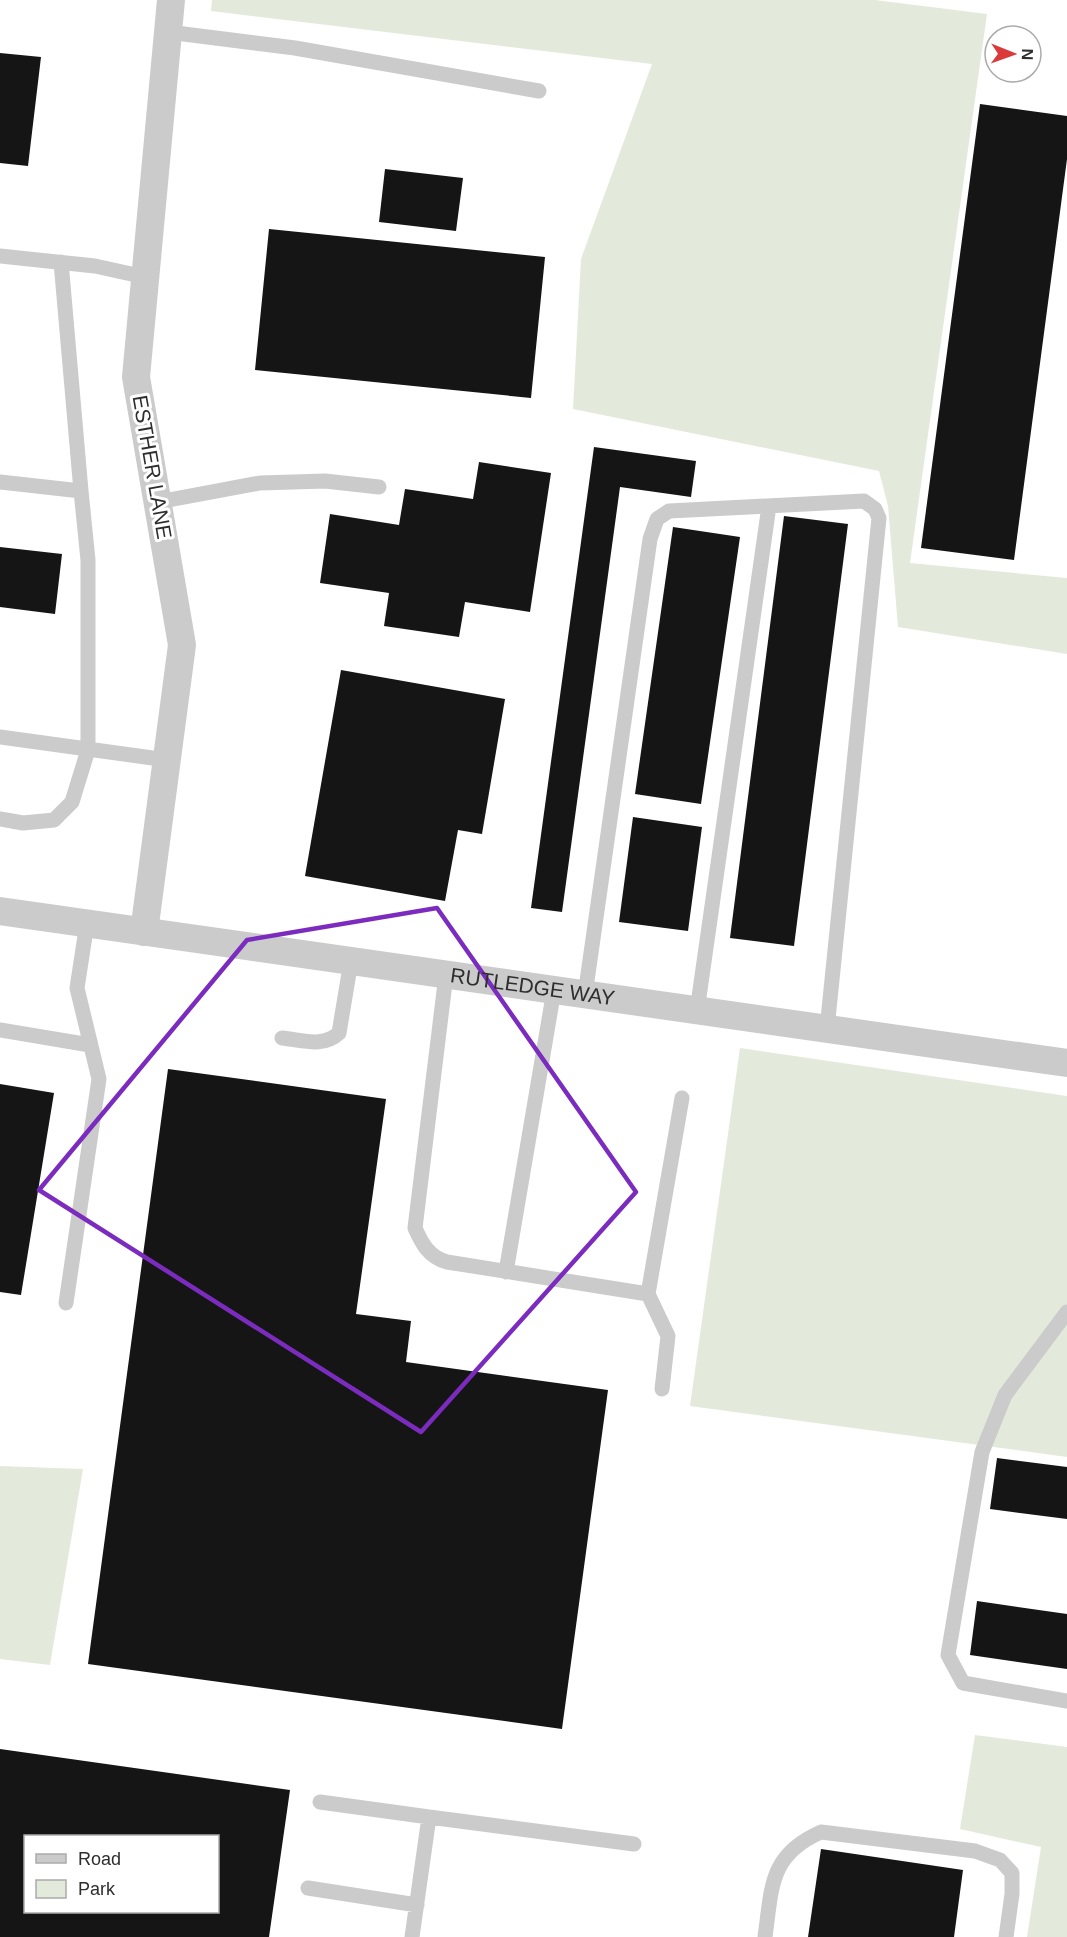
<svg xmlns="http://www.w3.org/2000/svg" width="1067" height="1937" font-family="Arial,sans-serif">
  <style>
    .green { fill: #e3eadc }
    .building { fill: #151515; fill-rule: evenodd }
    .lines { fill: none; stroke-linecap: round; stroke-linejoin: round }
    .service { stroke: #cbcbcb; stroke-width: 15 }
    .minor { stroke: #cbcbcb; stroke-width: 28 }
    .marked { fill: none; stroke: #7b2cbf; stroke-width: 4.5; stroke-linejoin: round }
    .labels { text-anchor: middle; stroke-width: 6; stroke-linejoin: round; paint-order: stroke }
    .street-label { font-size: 21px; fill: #2e2e2e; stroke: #fff }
  </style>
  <rect width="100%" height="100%" fill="#fff"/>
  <path class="green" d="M 212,0 L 875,0 L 987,14 L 910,563 L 1067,578 L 1067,654 L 898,627 L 888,506 L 879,471 L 573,409 L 581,259 L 652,64 L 211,11 Z
    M 740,1048 L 1067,1096 L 1067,1457 L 690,1406 Z
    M 0,1466 L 83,1469 L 50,1665 L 0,1659 Z
    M 975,1735 L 1067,1747 L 1067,1937 L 1027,1937 L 1041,1847 L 960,1829 Z"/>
  <path class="building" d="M 0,53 L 41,57 L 28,166 L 0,163 Z
    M 980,104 L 1067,116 L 1067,159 L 1014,560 L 921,548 Z
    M 385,169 L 463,178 L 456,231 L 379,222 Z
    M 269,229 L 545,257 L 531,398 L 255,370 Z
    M 594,447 L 696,461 L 691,497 L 620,487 L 562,912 L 531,908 Z
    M 479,462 L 551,473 L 530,612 L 465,602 L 459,637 L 384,626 L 389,593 L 320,583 L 330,514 L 399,525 L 405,489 L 473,499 Z
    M 784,516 L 848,524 L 794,946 L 730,938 Z
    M 673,527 L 740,537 L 701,804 L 635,794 Z
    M 0,547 L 62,554 L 55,614 L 0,607 Z
    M 341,670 L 505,699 L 482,834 L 458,830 L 445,901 L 305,876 Z
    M 633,817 L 702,827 L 688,931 L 619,922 Z
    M 168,1069 L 386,1099 L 356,1314 L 411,1321 L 406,1362 L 608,1390 L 562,1729 L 88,1664 Z
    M 0,1084 L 54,1093 L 21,1295 L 0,1292 Z
    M 997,1458 L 1067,1467 L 1067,1519 L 990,1509 Z
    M 977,1601 L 1067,1614 L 1067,1669 L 970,1655 Z
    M 0,1749 L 290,1790 L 269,1937 L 0,1937 ZM 26,1836 L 218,1836 L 218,1912 L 26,1912 Z
    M 821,1849 L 963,1870 L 954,1937 L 808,1937 Z"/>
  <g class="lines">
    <path class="service" d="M 168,32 L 295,48 L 539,91
      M 0,256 L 95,266 L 145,277
      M 0,482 L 81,491 L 61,262
      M 158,502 L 260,483 L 325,481 L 379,487
      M 0,737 L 167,760
      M 0,819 L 23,823 L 54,820 L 72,802 L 88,750 L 88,560 L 81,491
      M 446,975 L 415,1228 C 422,1244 429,1257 447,1262 L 648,1294
      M 585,995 L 650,539 L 657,519 L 669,511 L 864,501 L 875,509 L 879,518 L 827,1029
      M 697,1011 L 769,506
      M 0,1030 L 90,1045
      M 282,1038 C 303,1040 323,1048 339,1033 L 351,961
      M 506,1272 L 554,990
      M 66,1303 L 99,1079 L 77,988 L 87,923
      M 1067,1312 L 1005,1395 L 982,1452 L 948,1655 L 963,1683 L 1067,1701
      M 662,1389 L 668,1336 L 648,1294 L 682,1098
      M 320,1802 L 429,1817
      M 308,1888 L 417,1905
      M 412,1937 L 429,1817 L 634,1844
      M 765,1937 C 772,1887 769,1855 821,1832 L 975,1851 L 1000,1860 L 1012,1873 L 1012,1894 L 1006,1937"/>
    <g class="minor">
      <path id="s1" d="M 0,911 L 1067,1063"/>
      <path d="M 144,932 L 182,645 L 136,377 L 171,0"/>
    </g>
  </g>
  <path class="marked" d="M 437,908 L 636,1192 L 421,1432 L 39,1190 L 247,940 Z"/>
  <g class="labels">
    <g class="street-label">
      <text transform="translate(152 467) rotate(80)" y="7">ESTHER LANE</text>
      <text dy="7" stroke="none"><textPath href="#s1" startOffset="538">RUTLEDGE WAY</textPath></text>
    </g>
  </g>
  <rect x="24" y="1835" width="195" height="78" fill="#ffffff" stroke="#ababab" stroke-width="1.5"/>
  <rect x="36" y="1854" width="30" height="9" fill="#cbcbcb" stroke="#ababab" stroke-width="1.5"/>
  <text x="78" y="1865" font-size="18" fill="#2e2e2e">Road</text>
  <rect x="36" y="1880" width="30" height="18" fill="#e3eadc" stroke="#ababab" stroke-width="1.5"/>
  <text x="78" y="1895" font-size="18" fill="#2e2e2e">Park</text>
  <g transform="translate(1013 54) rotate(91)"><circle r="28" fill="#ffffff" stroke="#ababab" stroke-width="1.5"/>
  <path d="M0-4.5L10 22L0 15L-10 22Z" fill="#da3a3a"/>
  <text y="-9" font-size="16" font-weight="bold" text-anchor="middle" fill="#2e2e2e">N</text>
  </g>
</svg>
